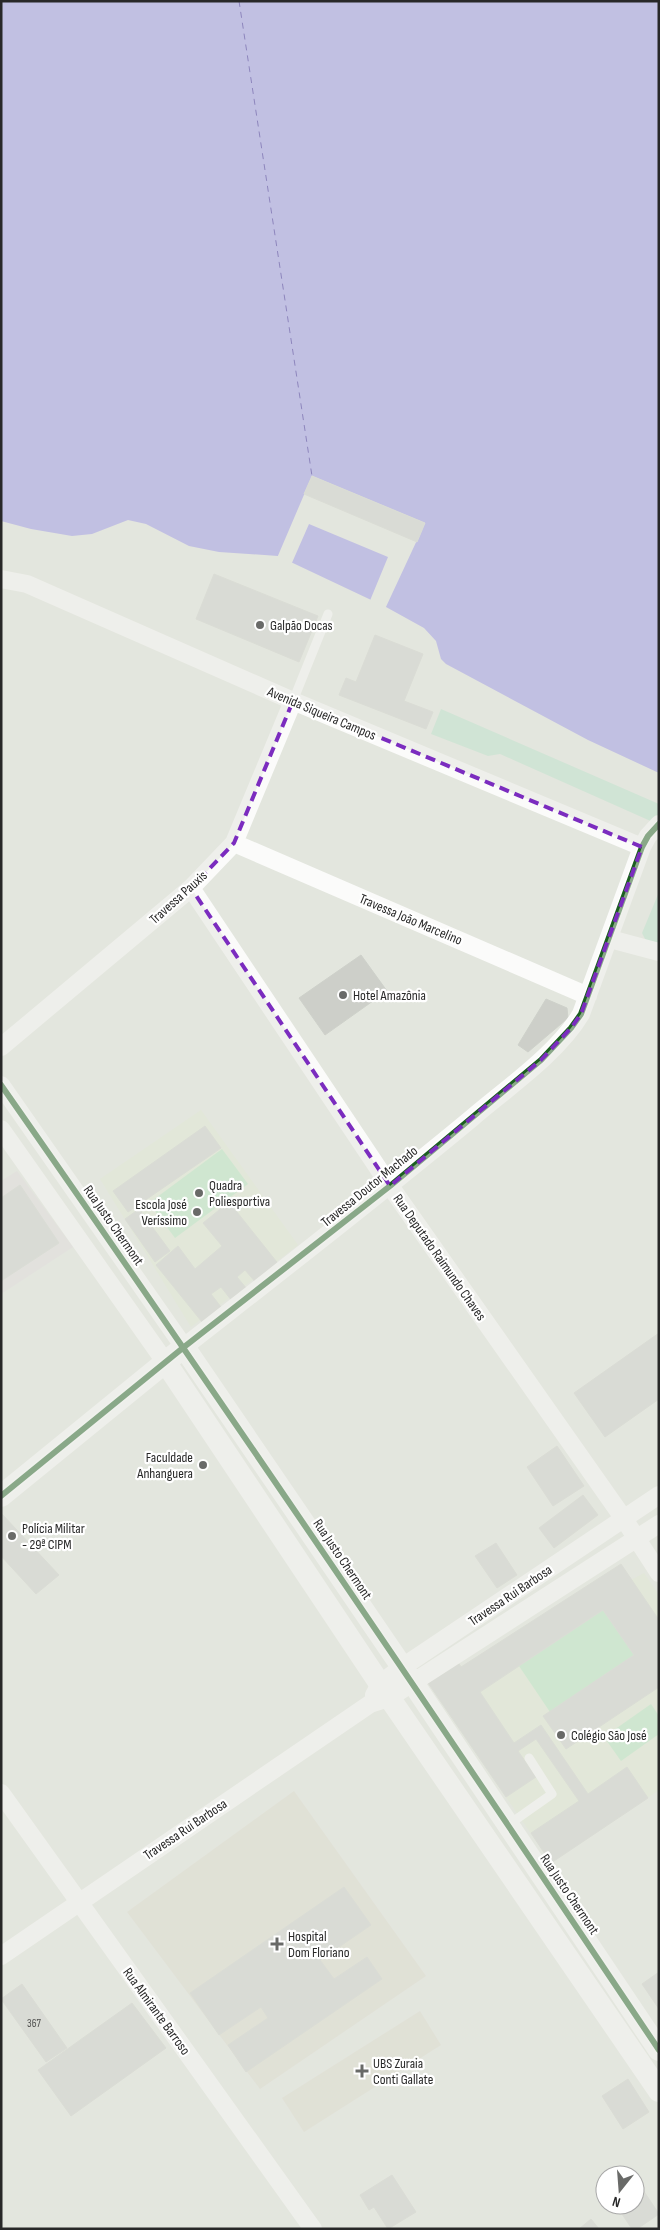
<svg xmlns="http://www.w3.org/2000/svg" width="660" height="2230" font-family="'Sofia Sans Condensed',sans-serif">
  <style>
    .industrial { fill: #dfdcdc }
    .education { fill: #dfe9d2 }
    .medical { fill: #dcdbcd }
    .green { fill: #b9e3ca }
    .pitch { fill: #b7e7bf }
    .water { fill: #9893e7 }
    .pier { fill: #e3e6de }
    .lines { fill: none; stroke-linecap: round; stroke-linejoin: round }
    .ferry { stroke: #241193; stroke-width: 1; stroke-dasharray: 6 5; stroke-linecap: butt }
    .building { fill: #cdcfc9; stroke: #ced1ca }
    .service { stroke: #fbfbfa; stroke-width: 9 }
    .minor { stroke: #fbfbfa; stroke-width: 18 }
    .tertiary { stroke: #fbfbfa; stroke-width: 22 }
    .cycleway-casing { stroke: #fff; stroke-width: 9 }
    .cycleway { stroke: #1b5e20; stroke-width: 6 }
    .marked { fill: none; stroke: #7b2cbf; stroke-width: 4; stroke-dasharray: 10 6; stroke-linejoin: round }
    .poi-dot { fill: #696a68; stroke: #fff; stroke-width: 2 }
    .labels { text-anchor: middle; stroke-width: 4.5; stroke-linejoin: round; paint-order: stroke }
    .number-label { font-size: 11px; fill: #525251 }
    .poi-label { font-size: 14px; fill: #282828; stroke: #fff; text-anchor: start }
    .street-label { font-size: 14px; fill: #282828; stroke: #fff }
  </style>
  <rect width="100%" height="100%" fill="#e3e6de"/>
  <path class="industrial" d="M 17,1171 L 73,1247 L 1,1294 L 1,1181 Z"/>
  <path class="education" d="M 201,1110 L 298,1245 L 191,1327 L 100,1179 Z
    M 621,1564 L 631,1580 L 644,1573 L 659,1595 L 659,1790 L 551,1863 L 426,1680 L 456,1659 L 462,1667 Z"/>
  <path class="medical" d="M 294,1791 L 426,1976 L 260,2089 L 127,1912 Z
    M 420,2011 L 441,2045 L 304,2132 L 282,2098 Z"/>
  <path class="green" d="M 441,709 L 659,804 L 659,813 L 655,823 L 500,754 L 488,756 L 431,734 Z
    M 659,892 L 659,946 L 646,941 L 642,933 Z"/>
  <path class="pitch" d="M 222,1149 L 248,1184 L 175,1238 L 149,1203 Z
    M 603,1610 L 634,1655 L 550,1712 L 519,1666 Z
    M 651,1704 L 659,1716 L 659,1734 L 621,1761 L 604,1737 Z"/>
  <path class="water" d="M 1,1 L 659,1 L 659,773 L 588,740 L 446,664 L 441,659 L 436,641 L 424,628 L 386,607 L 278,556 L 219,552 L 189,546 L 146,524 L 128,520 L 92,534 L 72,536 L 31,529 L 1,521 Z"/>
  <path class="pier" d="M 312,476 L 425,523 L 385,609 L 369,603 L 388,557 L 309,524 L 291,565 L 277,558 Z"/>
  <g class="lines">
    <path class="ferry" d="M 239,1 L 312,476"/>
  </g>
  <path class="building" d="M 312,476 L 425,523 L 417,542 L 304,494 Z
    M 214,574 L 318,616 L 299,662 L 196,619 Z
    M 375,635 L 423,654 L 404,701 L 433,712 L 426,729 L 339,695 L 346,678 L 356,682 Z
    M 361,955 L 387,991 L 325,1035 L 299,998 Z
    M 546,999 L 567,1008 L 568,1018 L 528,1052 L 518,1045 Z
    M 205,1126 L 221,1148 L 128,1212 L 113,1191 Z
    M 20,1185 L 59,1243 L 1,1281 L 1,1198 Z
    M 229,1202 L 280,1266 L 257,1284 L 245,1270 L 237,1277 L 247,1289 L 232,1301 L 221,1287 L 211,1294 L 221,1307 L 202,1322 L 156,1265 L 178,1246 L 195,1269 L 222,1246 L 203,1223 Z
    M 139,1209 L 170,1251 L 155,1262 L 125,1219 Z
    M 659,1333 L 659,1399 L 605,1437 L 574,1393 Z
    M 557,1446 L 584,1486 L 553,1506 L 527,1467 Z
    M 583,1495 L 598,1515 L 554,1548 L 539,1528 Z
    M 2,1514 L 59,1575 L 36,1594 L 1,1556 Z
    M 496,1543 L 517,1575 L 497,1588 L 475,1556 Z
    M 621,1564 L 659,1620 L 659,1687 L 566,1749 L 543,1716 L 634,1655 L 603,1610 L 480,1692 L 514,1743 L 541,1725 L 588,1794 L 627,1767 L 648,1798 L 551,1863 L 531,1833 L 579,1801 L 536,1739 L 518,1751 L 536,1777 L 506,1797 L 426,1680 L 456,1659 L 461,1667 Z
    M 344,1887 L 371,1925 L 320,1960 L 334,1979 L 367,1957 L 382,1979 L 246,2072 L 228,2045 L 268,2018 L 261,2007 L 219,2035 L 190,1993 Z
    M 659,1972 L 659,2009 L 642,1984 Z
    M 22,1984 L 67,2048 L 46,2062 L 1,1999 Z
    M 132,2003 L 166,2048 L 71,2116 L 38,2070 Z
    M 628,2079 L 649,2112 L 623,2129 L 602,2096 Z
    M 392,2175 L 416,2212 L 388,2229 L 374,2207 L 369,2210 L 360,2195 Z
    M 639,2184 L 659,2214 L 637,2229 L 632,2229 L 616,2205 L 635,2205 L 635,2187 Z
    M 591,2219 L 599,2229 L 579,2229 Z"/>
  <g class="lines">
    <path class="service" d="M 293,701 L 328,614
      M 508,1825 L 552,1794 L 529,1758"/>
    <path class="minor" d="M 1,579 L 27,584 L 293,701 L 642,847
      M 234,843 L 588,996
      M 191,888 L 390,1186 L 624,1519 L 659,1573
      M 610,939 L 659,952
      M 1,1047 L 191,888 L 234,843 L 293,701
      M 1,1085 L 184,1347 C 281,1271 378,1196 472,1118 C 507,1088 558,1053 581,1014 L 642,847 L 648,836 L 659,824
      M 1,1129 L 166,1363
      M 374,1695 L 380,1684 L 401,1668 L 659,1495
      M 1,1793 L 313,2229
      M 1,1956 L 370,1704 L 389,1698 L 659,1524"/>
    <path class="tertiary" d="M 166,1363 L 380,1684 L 659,2091
      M 1,1496 L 184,1347 L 413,1683 L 659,2050"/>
    <defs>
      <path id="cycleway" d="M 1,1085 C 224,1404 442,1726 659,2050
        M 1,1496 L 184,1347 L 390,1186 L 541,1060 L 571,1028 L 581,1014 L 642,847 L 648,836 L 659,824"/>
    </defs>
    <use href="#cycleway" class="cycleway-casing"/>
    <use href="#cycleway" class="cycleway"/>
  </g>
  <path d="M0 0H660V2230H0ZM 293,701 L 642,847 L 581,1014 L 571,1028 L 541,1060 L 390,1186 L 191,888 L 234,843 Z" fill="#e3e6de" fill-opacity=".55" fill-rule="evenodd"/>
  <path class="marked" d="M 293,701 L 642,847 L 581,1014 L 571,1028 L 541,1060 L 390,1186 L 191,888 L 234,843 Z"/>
  <g class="poi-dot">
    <circle cx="260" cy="625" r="5"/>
    <circle cx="343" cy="995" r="5"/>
    <circle cx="199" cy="1193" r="5"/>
    <circle cx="197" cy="1212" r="5"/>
    <circle cx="203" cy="1465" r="5"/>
    <circle cx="12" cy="1536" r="5"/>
    <circle cx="561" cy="1735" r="5"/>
    <path d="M274.5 1936.5h5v5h5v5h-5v5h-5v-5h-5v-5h5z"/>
    <path d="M359.5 2063.5h5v5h5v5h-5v5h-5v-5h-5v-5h5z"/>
  </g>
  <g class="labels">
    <g class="number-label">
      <text x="34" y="2027">367</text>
    </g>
    <g class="poi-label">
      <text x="270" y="630">Galpão Docas</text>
      <text x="353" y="1000">Hotel Amazônia</text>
      <text x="209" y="1190">Quadra<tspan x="209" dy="16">Poliesportiva</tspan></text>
      <text x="187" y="1209" text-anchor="end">Escola José<tspan x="187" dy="16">Veríssimo</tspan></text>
      <text x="193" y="1462" text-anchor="end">Faculdade<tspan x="193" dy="16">Anhanguera</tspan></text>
      <text x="22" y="1533">Polícia Militar<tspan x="22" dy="16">- 29ª CIPM</tspan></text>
      <text x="571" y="1740">Colégio São José</text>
      <text x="288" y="1941">Hospital<tspan x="288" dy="16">Dom Floriano</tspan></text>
      <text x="373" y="2068">UBS Zuraia<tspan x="373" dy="16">Conti Gallate</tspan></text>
    </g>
    <g class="street-label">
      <text transform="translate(322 713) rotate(23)" y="5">Avenida Siqueira Campos</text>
      <text transform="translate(178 897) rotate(-42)" y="5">Travessa Pauxis</text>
      <text transform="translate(411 919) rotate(23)" y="5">Travessa João Marcelino</text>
      <text transform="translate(369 1186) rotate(-39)" y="5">Travessa Doutor Machado</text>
      <text transform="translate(114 1225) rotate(55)" y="5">Rua Justo Chermont</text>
      <text transform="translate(440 1257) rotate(55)" y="5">Rua Deputado Raimundo Chaves</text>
      <text transform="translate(343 1559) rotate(56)" y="5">Rua Justo Chermont</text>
      <text transform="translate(510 1595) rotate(-34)" y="5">Travessa Rui Barbosa</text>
      <text transform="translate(185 1829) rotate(-34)" y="5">Travessa Rui Barbosa</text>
      <text transform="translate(570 1894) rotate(56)" y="5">Rua Justo Chermont</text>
      <text transform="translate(157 2011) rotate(54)" y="5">Rua Almirante Barroso</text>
    </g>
  </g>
  <rect width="660" height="2230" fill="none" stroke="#282828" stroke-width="5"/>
  <g transform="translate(620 2190) rotate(197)"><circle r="24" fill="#ffffff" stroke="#a9a9a9"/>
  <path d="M0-4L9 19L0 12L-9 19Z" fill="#696a68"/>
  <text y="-8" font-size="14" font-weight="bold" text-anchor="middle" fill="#282828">N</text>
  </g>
</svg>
